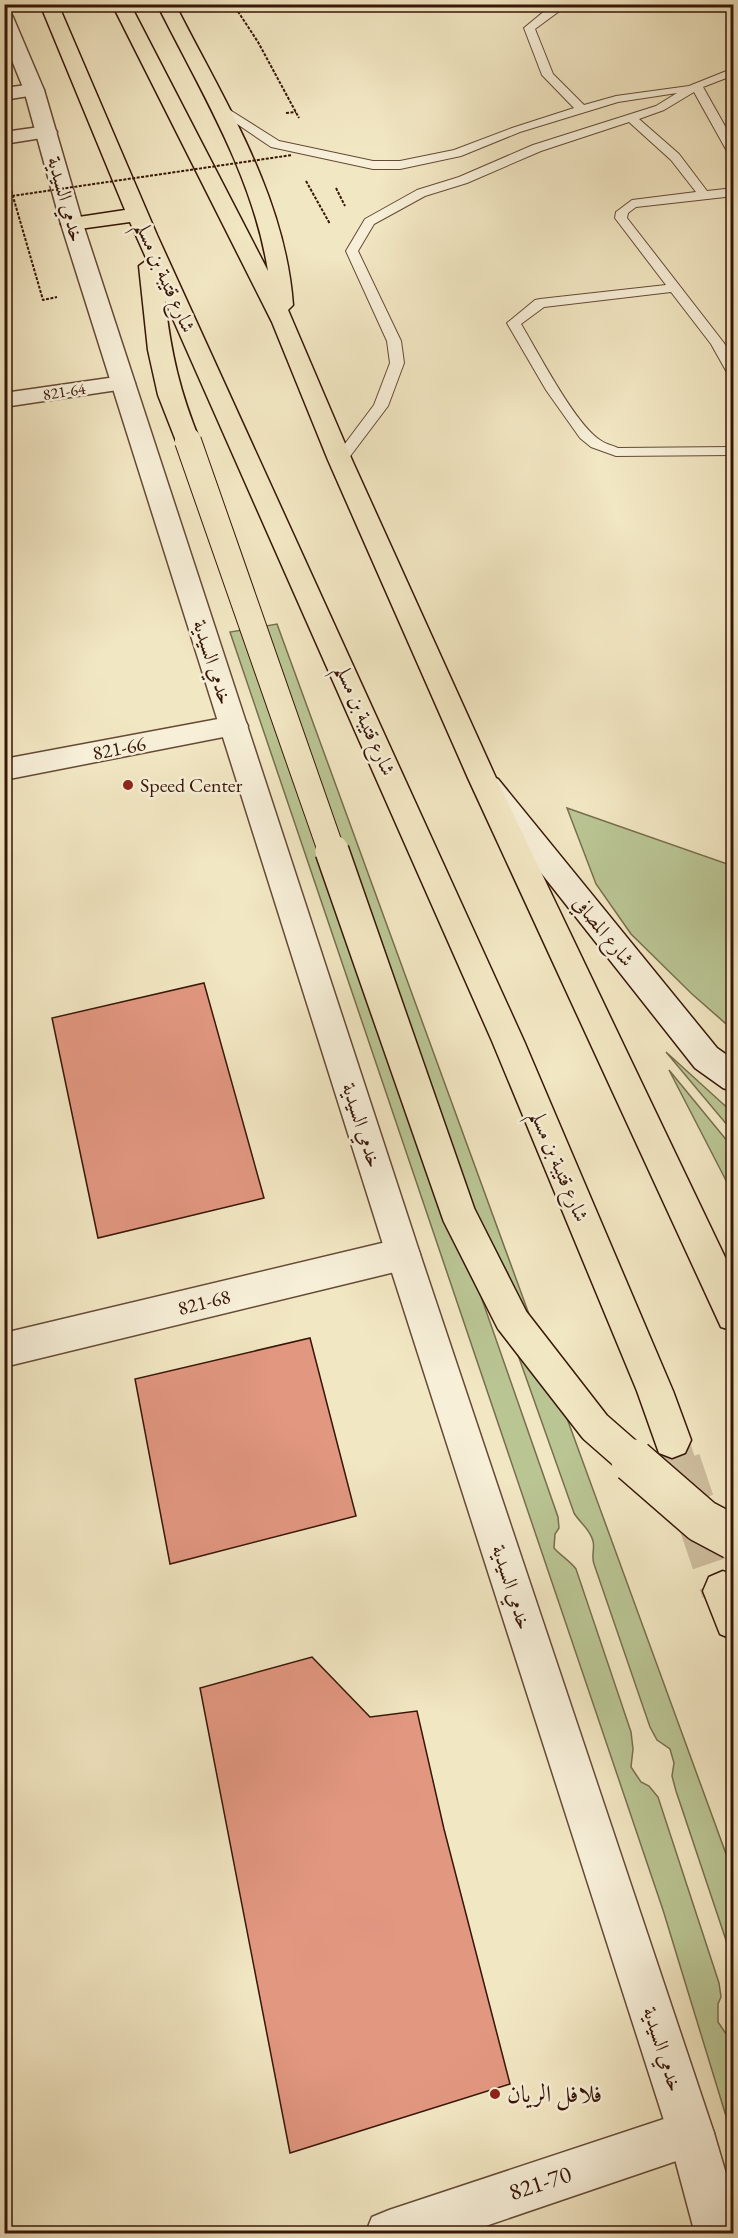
<svg xmlns="http://www.w3.org/2000/svg" width="738" height="2238" font-family="'EB Garamond',Amiri,serif">
  <style>
    .green { fill: #bac594; stroke: #786e4e; stroke-width: 1.5 }
    .building { fill: #e29781; stroke: #371607; stroke-width: 1.5 }
    .lines { fill: none; stroke-linecap: round; stroke-linejoin: round }
    .trunk-tunnel-far1 { stroke: #cdbd9d; stroke-width: 33; stroke-dasharray: 33 16; stroke-linecap: butt }
    .trunk-tunnel { stroke: #cdbd9d; stroke-width: 43; stroke-dasharray: 43 21; stroke-linecap: butt }
    .service-casing { stroke: #664a36; stroke-width: 2 }
    .minor-casing { stroke: #664a36; stroke-width: 3 }
    .tertiary-casing { stroke: #664a36; stroke-width: 3 }
    .secondary-casing { stroke: #371607; stroke-width: 3 }
    .trunk-casing { stroke: #371607; stroke-width: 3 }
    .path { stroke: #371607; stroke-width: 2; stroke-dasharray: 3 1.5; stroke-linecap: butt }
    .service { fill: #f7efd8; fill-rule: evenodd }
    .minor { fill: #f7efd8; fill-rule: evenodd }
    .tertiary { fill: #f7efd8; fill-rule: evenodd }
    .secondary { fill: #f7efd8; fill-rule: evenodd }
    .trunk { fill: #f2e7c3; fill-rule: evenodd }
    .trunk-bridge-far2-casing { stroke: #371607; stroke-width: 28; stroke-linecap: butt }
    .trunk-bridge-far1-casing { stroke: #371607; stroke-width: 36; stroke-linecap: butt }
    .trunk-bridge-casing { stroke: #371607; stroke-width: 46; stroke-linecap: butt }
    .path-bridge { stroke: #371607; stroke-width: 2; stroke-dasharray: 3 1.5; stroke-linecap: butt }
    .trunk-bridge-far2 { stroke: #f2e7c3; stroke-width: 26 }
    .trunk-bridge-far1 { stroke: #f2e7c3; stroke-width: 33 }
    .trunk-bridge { stroke: #f2e7c3; stroke-width: 43 }
    .poi-dot { fill: #8f2418; stroke: #f7efd8; stroke-width: 2 }
    .labels { text-anchor: middle; stroke-width: 5; stroke-linejoin: round; paint-order: stroke }
    .far-street-label { font-size: 16px; fill: #371607; stroke: #f7efd8 }
    .street-label { font-size: 20px; fill: #371607; stroke: #f7efd8 }
    .poi-label { font-size: 20px; fill: #371607; stroke: #f7efd8; text-anchor: start }
    .near-poi-label { font-size: 24px; fill: #371607; stroke: #f7efd8; text-anchor: start }
    .near-street-label { font-size: 24px; fill: #371607; stroke: #f7efd8 }
  </style>
  <rect width="100%" height="100%" fill="#f2e7c3"/>
  <filter id="stains"><feTurbulence type="fractalNoise" baseFrequency=".00333" numOctaves="4"/><feColorMatrix values="0 0 0 0 .2 0 0 0 0 .09 0 0 0 0 .02 0 0 0 .5 -.17"/></filter>
  <radialGradient id="worn" r=".72"><stop offset=".6" stop-color="#630" stop-opacity="0"/><stop offset="1" stop-color="#630" stop-opacity=".3"/></radialGradient>
  <path class="green" d="M 277,624 L 733,1873 L 733,1961 L 676,1791 L 672,1776 L 674,1763 L 670,1749 L 657,1740 L 650,1727 L 594,1564 C 591,1556 595,1549 593,1541 C 590,1529 580,1523 574,1513 L 260,627 Z
    M 248,629 L 558,1517 L 559,1528 L 555,1534 L 554,1548 C 561,1556 570,1561 576,1569 L 631,1732 L 633,1749 L 631,1767 L 641,1782 L 649,1786 L 658,1797 L 719,1983 L 721,1997 L 718,2004 L 718,2022 L 733,2044 L 733,2139 L 663,1910 L 230,632 Z
    M 567,808 L 733,866 L 733,1030 L 692,994 L 631,934 L 596,884 Z
    M 666,1052 L 733,1113 L 733,1132 Z
    M 669,1070 L 733,1148 L 733,1194 Z"/>
  <path class="building" d="M 204,983 L 264,1198 L 98,1238 L 52,1018 Z
    M 310,1338 L 356,1516 L 170,1564 L 135,1379 Z
    M 312,1657 L 370,1717 L 417,1711 L 444,1829 L 510,2084 L 290,2153 L 200,1688 Z"/>
  <g class="lines">
    <path class="trunk-tunnel-far1" d="M 672,1440 L 679,1462"/>
    <path class="trunk-tunnel" d="M 679,1461 L 723,1591"/>
    <defs>
      <path id="service" d="M 553,4 L 569,4 L 535,29 L 553,74 L 584,105 L 616,96 L 689,86 L 734,68 L 734,75 L 703,87 L 734,142 L 734,156 L 728,153 L 694,92 L 664,110 L 639,119 L 679,154 L 707,191 L 734,188 L 734,196 L 636,207 L 628,213 L 627,218 L 724,343 L 734,360 L 734,377 L 729,376 L 711,344 L 671,292 L 544,307 L 521,324 C 538,352 575,424 600,440 C 605,444 612,445 618,448 L 734,447 L 734,455 L 616,456 L 591,447 L 580,438 L 546,390 L 507,323 L 535,300 L 540,299 L 666,285 L 615,218 L 616,212 L 632,200 L 696,192 L 671,160 L 629,122 L 541,151 L 467,183 L 425,196 L 374,224 L 358,251 L 401,341 L 404,363 L 388,406 L 345,463 L 335,463 L 333,460 L 335,457 L 374,405 L 390,363 L 387,341 L 346,251 L 365,219 L 417,190 L 459,177 L 533,145 L 656,106 L 677,93 L 618,102 L 520,132 L 461,156 L 400,169 L 373,169 L 271,147 L 212,107 L 218,104 L 222,105 L 279,141 L 373,161 L 400,161 L 454,150 L 512,128 L 574,108 L 542,75 L 524,28 Z"/>
      <path id="minor" d="M 34,84 L 41,86 L 44,90 L 41,94 L 4,100 L 4,88 Z
        M 47,126 L 54,128 L 57,132 L 54,136 L 4,144 L 4,132 Z
        M 123,376 L 131,378 L 135,383 L 131,388 L 4,407 L 4,393 Z
        M 234,716 L 244,719 L 248,726 L 244,733 L 4,780 L 4,759 Z
        M 403,1238 L 415,1243 L 420,1254 L 415,1265 L 403,1270 L 4,1367 L 4,1333 Z
        M 691,2110 L 707,2117 L 714,2133 L 707,2149 L 691,2156 L 462,2234 L 365,2234 L 372,2217 L 389,2210 Z"/>
      <path id="tertiary" d="M 4,12 L 10,13 L 13,17 L 44,90 L 83,224 L 420,1254 L 714,2133 L 734,2201 L 734,2234 L 695,2234 L 668,2133 L 386,1254 L 61,224 L 24,90 L 4,41 Z"/>
      <path id="secondary" d="M 488,775 L 498,779 L 717,1048 L 734,1060 L 734,1092 L 723,1088 L 695,1068 L 478,793 L 474,786 L 478,779 Z"/>
      <path id="trunk" d="M 40,4 L 58,4 L 157,235 L 524,1041 L 673,1391 L 691,1440 L 685,1453 L 672,1458 L 659,1453 L 637,1391 L 492,1041 L 165,301 C 171,354 180,392 200,441 L 196,446 L 188,448 L 180,446 L 176,441 L 158,395 L 148,350 L 139,266 L 147,260 L 130,222 L 72,230 L 65,228 L 61,224 L 65,220 L 72,218 L 125,210 Z
        M 112,4 L 130,4 L 268,271 C 253,175 200,90 157,4 L 175,4 C 224,101 285,195 293,305 L 288,310 L 352,460 L 496,778 L 734,1276 L 734,1331 L 721,1327 L 468,778 L 328,460 L 272,322 Z
        M 723,1571 L 734,1576 L 734,1640 L 720,1634 L 703,1591 L 709,1577 Z"/>
    </defs>
    <use href="#service" class="service-casing"/>
    <use href="#minor" class="minor-casing"/>
    <use href="#tertiary" class="tertiary-casing"/>
    <use href="#secondary" class="secondary-casing"/>
    <use href="#trunk" class="trunk-casing"/>
    <path class="path" d="M 233,4 L 258,42 L 299,118
      M 286,113 L 296,112
      M 5,169 L 43,300 L 57,297
      M 306,181 L 330,224
      M 336,188 L 345,206"/>
    <use href="#service" class="service"/>
    <use href="#minor" class="minor"/>
    <use href="#tertiary" class="tertiary"/>
    <use href="#secondary" class="secondary"/>
    <use href="#trunk" class="trunk"/>
    <defs>
      <path id="trunk-bridge-far2" d="M 188,441 L 332,853"/>
      <path id="trunk-bridge-far1" d="M 332,851 L 459,1215 L 512,1320 L 595,1427 L 635,1462"/>
      <path id="trunk-bridge" d="M 633,1461 L 702,1521 L 734,1538"/>
    </defs>
    <use href="#trunk-bridge-far2" class="trunk-bridge-far2-casing"/>
    <use href="#trunk-bridge-far1" class="trunk-bridge-far1-casing"/>
    <use href="#trunk-bridge" class="trunk-bridge-casing"/>
    <path class="path-bridge" d="M 12,196 L 292,155"/>
    <use href="#trunk-bridge-far2" class="trunk-bridge-far2"/>
    <use href="#trunk-bridge-far1" class="trunk-bridge-far1"/>
    <use href="#trunk-bridge" class="trunk-bridge"/>
  </g>
  <g class="poi-dot">
    <circle cx="128" cy="785" r="6"/>
    <circle cx="495" cy="2094" r="6"/>
  </g>
  <g class="labels">
    <g class="far-street-label">
      <text transform="translate(64 391) rotate(-9)" y="6">821-64</text>
    </g>
    <g class="street-label">
      <text transform="translate(66 199) rotate(74)" y="7">خدمي السيدية</text>
      <text transform="translate(166 277) rotate(66)" y="7">شارع قتيبة بن مسلم</text>
      <text transform="translate(213 662) rotate(72)" y="7">خدمي السيدية</text>
      <text transform="translate(366 720) rotate(66)" y="7">شارع قتيبة بن مسلم</text>
      <text transform="translate(119 748) rotate(-11)" y="7">821-66</text>
      <text transform="translate(604 931) rotate(51)" y="7">شارع المصافي</text>
      <text transform="translate(362 1125) rotate(72)" y="7">خدمي السيدية</text>
      <text transform="translate(560 1166) rotate(67)" y="7">شارع قتيبة بن مسلم</text>
      <text transform="translate(204 1302) rotate(-14)" y="7">821-68</text>
      <text transform="translate(512 1587) rotate(72)" y="7">خدمي السيدية</text>
      <text transform="translate(663 2049) rotate(72)" y="7">خدمي السيدية</text>
    </g>
    <g class="poi-label">
      <text x="140" y="792">Speed Center</text>
    </g>
    <g class="near-poi-label">
      <text x="507" y="2102">فلافل الريان</text>
    </g>
    <g class="near-street-label">
      <text transform="translate(540 2183) rotate(-18)" y="8">821-70</text>
    </g>
  </g>
  <rect width="738" height="2238" fill="none" stroke="#f2e7c3" stroke-width="24"/>
  <rect x="6" y="6" width="726" height="2226" fill="none" stroke="#371607" stroke-width="3"/>
  <rect x="12" y="12" width="714" height="2214" fill="none" stroke="#371607" stroke-width="1.5"/>
  <rect width="100%" height="100%" filter="url(#stains)"/>
  <rect width="100%" height="100%" fill="url(#worn)"/>
</svg>
